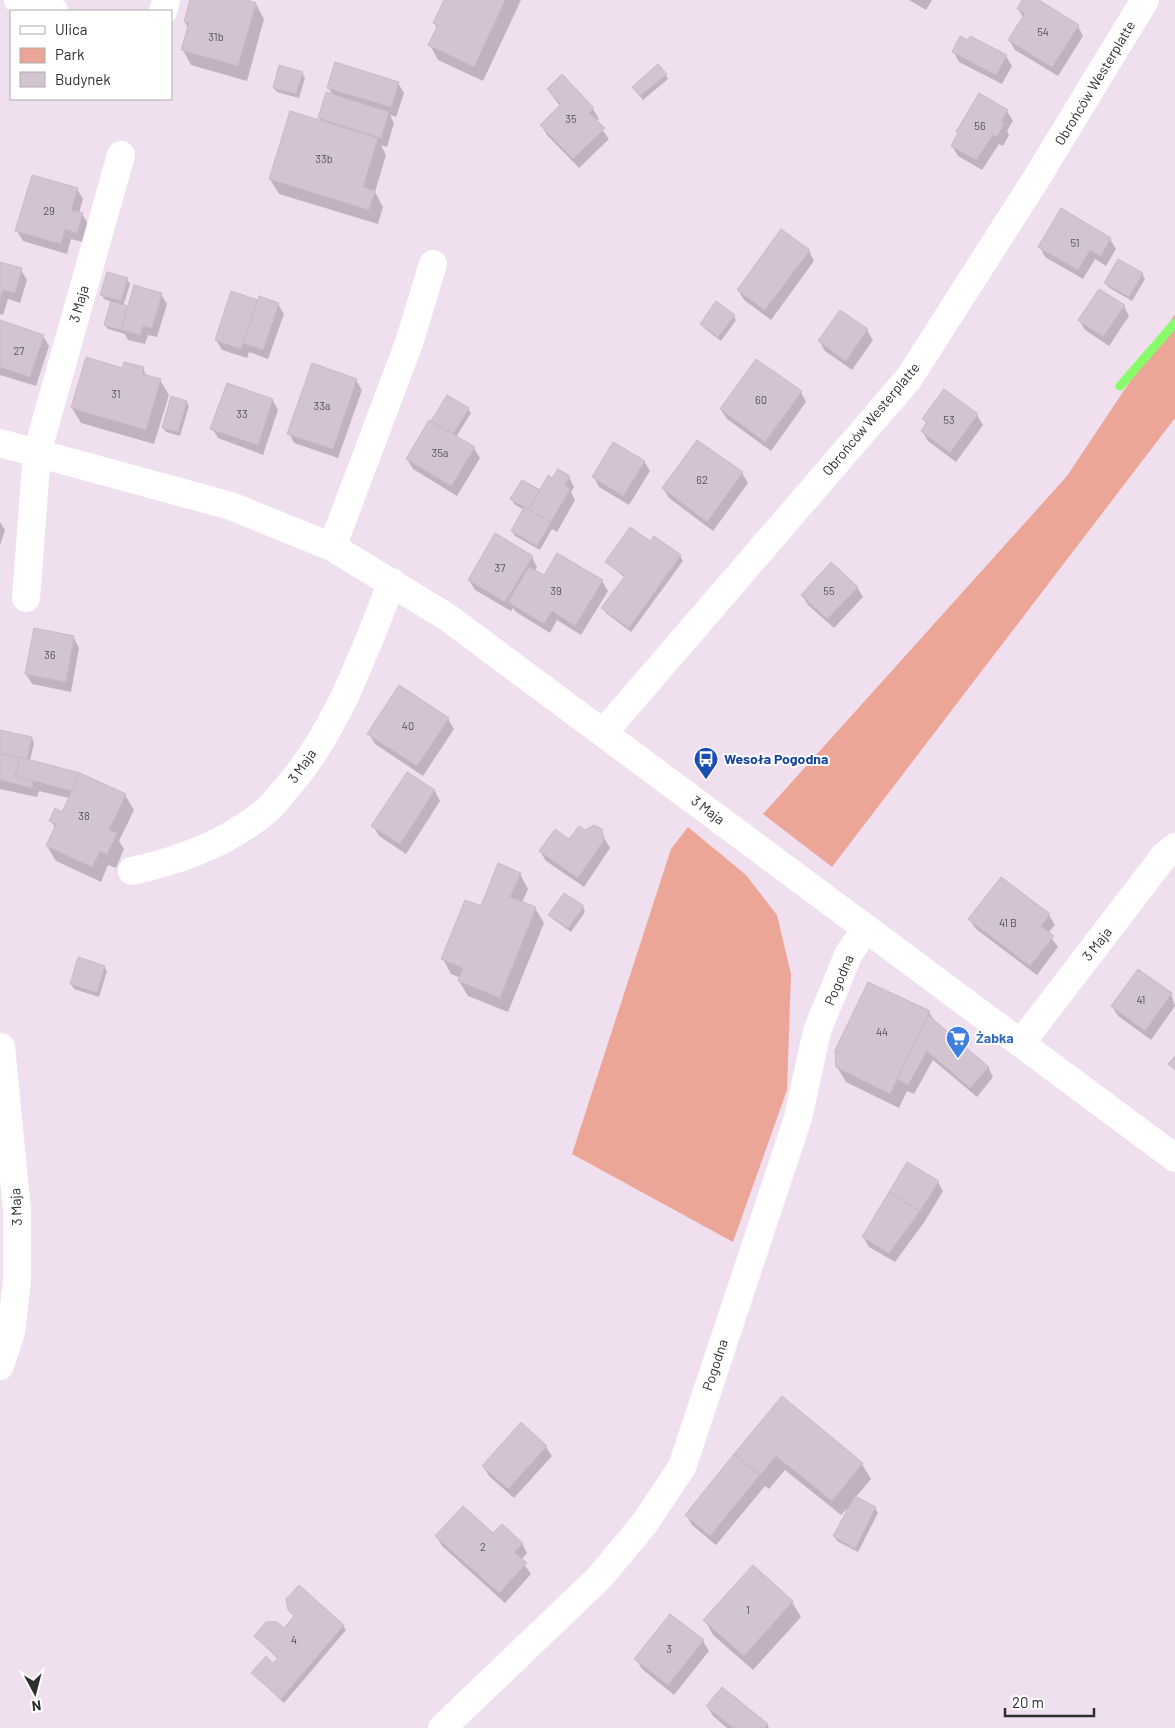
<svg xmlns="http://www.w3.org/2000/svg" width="1175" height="1728" font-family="Barlow,sans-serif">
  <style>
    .green { fill: #eca697 }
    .shadow { fill: #0003 }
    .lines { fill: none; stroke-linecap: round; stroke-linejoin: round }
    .stream { stroke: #89fc69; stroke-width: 9 }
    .building { fill: #d2c4d1; stroke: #cdb8c9 }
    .minor { stroke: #fff; stroke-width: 28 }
    .labels { text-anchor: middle; stroke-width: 4; stroke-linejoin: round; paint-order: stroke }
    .number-label { font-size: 11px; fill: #575457 }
    .street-label { font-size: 14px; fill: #2e2e2e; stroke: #fff }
    .transit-label { font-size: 14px; font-weight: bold; fill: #164399; stroke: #fff; text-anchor: start }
    .shop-label { font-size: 14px; font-weight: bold; fill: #366cbe; stroke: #fff; text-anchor: start }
  </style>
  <rect width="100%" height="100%" fill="#f0e0ef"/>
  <path class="green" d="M 1175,314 L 1175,418 L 832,867 L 763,814 L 1067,476 Z
    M 688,827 L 746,875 L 777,915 L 791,974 L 787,1090 L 733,1242 L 572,1154 L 671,849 Z"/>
  <path class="shadow" d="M 191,0 L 242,0 L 256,4 L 264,19 L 247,81 L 191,65 L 183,50 L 189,29 L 185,22 Z
    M 445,0 L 521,0 L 483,81 L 438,60 L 430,45 L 438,29 L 434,23 Z
    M 909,0 L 932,0 L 926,10 Z
    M 1024,0 L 1037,0 L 1078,26 L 1083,36 L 1058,76 L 1015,50 L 1009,40 L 1023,17 L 1018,9 Z
    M 954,52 L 1006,56 L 1012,66 L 1002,84 L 959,62 Z
    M 302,73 L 305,78 L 299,98 L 277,92 L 274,88 Z
    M 665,74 L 668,79 L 643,100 L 633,87 Z
    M 398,83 L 404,93 L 396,117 L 390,115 L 394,123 L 387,147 L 381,145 L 386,155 L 375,192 L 383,207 L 378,224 L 279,194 L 270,179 L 322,122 L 319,118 L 333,95 L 328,88 Z
    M 548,90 L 593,109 L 599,119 L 596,121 L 609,139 L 579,168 L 547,135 L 541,125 L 560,106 Z
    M 1007,111 L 1013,121 L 1007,131 L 1009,135 L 1003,146 L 999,144 L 982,170 L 958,156 L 952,146 L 959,134 L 957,132 Z
    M 77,189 L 83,199 L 79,213 L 82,214 L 88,224 L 83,242 L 71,239 L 67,254 L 23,241 L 17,231 Z
    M 1110,239 L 1116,249 L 1106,266 L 1095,259 L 1083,279 L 1045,257 L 1040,247 Z
    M 809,251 L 814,261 L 771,320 L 744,300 L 738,290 Z
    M 0,263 L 21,270 L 27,280 L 20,303 L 8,299 L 3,315 L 0,314 Z
    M 1142,274 L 1145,279 L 1132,301 L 1108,287 L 1106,283 Z
    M 127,279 L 130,284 L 123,306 L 129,307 L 161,294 L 167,304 L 157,337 L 148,335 L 145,344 L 128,340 L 125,334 L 108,329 L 105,325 L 112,302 L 104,299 L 102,295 Z
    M 258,302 L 278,304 L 284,314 L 268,359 L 249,352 L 247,358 L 222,350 L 216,340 Z
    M 1124,306 L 1129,316 L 1109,346 L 1085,330 L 1079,320 Z
    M 734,316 L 736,320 L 721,341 L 704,328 L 702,324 Z
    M 0,321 L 43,336 L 49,346 L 36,386 L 0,375 Z
    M 867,330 L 873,340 L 852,370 L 825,351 L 820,342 Z
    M 143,368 L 147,377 L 160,380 L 169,395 L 154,444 L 81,423 L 72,408 L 123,370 Z
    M 356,380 L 362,390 L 338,458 L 294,443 L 289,433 Z
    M 227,385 L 273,400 L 278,410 L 263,455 L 218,438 L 212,428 Z
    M 944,391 L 977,415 L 983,425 L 956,462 L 928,441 L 922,431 L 927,425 L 924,419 Z
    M 801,392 L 806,402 L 771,451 L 727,419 L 721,410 Z
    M 448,397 L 468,409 L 471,413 L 456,437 L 474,448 L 480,458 L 457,496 L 413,469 L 407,459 Z
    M 186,402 L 189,406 L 180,436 L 166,432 L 163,427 Z
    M 698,441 L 742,473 L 748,483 L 713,531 L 669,498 L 663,488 Z
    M 644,461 L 650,471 L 629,505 L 599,487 L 594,477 Z
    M 569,477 L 574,487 L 571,492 L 575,500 L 557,532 L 552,529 L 540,550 L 515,536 L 512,531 L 524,510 L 514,504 L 512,499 L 540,492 Z
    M 0,522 L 5,530 L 0,546 Z
    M 650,543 L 680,556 L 683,561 L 631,632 L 606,613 L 603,608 L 625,578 L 607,562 Z
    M 532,557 L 537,567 L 535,571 L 544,577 L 602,581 L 608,591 L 581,635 L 557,620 L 550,633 L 516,612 L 513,608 L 511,611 L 475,590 L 469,580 Z
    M 857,587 L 863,597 L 834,628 L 808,605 L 802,595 Z
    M 35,629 L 74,638 L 79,648 L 71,692 L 32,684 L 26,674 Z
    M 399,687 L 448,719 L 454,729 L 423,776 L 375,744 L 369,734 Z
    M 0,731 L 32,738 L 34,743 L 30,761 L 125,795 L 134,810 L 119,841 L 124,849 L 116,868 L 108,865 L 101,882 L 56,861 L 47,846 L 56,829 L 51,821 L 63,813 L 69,798 L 39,791 L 37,797 L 0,789 Z
    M 407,773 L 435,791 L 440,801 L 406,854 L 379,836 L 373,826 Z
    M 598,827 L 610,848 L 584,887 L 546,861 L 540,851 Z
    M 520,874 L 528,889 L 522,903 L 535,908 L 544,923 L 508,1012 L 468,996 L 459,981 L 461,978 L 451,974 L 443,959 L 481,908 Z
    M 583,907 L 585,912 L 571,932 L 553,919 L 550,915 Z
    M 1049,915 L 1055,925 L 1048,933 L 1058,947 L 1037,975 L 976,929 L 970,920 Z
    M 104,967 L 107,971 L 99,997 L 74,989 L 71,984 Z
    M 1171,994 L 1175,1006 L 1151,1040 L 1118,1016 L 1112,1006 Z
    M 929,1012 L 935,1022 L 988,1067 L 993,1077 L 977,1097 L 933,1060 L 914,1094 L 907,1091 L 899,1108 L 846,1082 L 837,1067 Z
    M 938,1182 L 943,1191 L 925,1221 L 895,1262 L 869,1247 L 863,1237 Z
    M 782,1398 L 862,1464 L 871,1479 L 855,1498 L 875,1508 L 878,1513 L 858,1552 L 837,1541 L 834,1536 L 852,1504 L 841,1515 L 785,1470 L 769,1489 L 765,1486 L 716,1545 L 692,1525 L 686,1515 Z
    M 546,1447 L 552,1456 L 514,1498 L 489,1476 L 483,1466 Z
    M 493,1535 L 522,1543 L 527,1553 L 521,1560 L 531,1574 L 505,1603 L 442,1546 L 437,1537 Z
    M 753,1567 L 792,1602 L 801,1617 L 753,1670 L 713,1635 L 705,1620 Z
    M 289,1610 L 343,1626 L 346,1630 L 284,1703 L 252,1673 L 273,1664 L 278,1659 L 255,1636 L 284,1630 L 295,1617 Z
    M 703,1641 L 709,1651 L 674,1695 L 642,1669 L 636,1659 Z
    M 707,1706 L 767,1724 L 769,1728 L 727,1728 L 713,1716 Z"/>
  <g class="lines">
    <path class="stream" d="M 1120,386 L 1175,323"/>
  </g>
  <path class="building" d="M 190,0 L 247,0 L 256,3 L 238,66 L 181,50 L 189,23 L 184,22 Z
    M 444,0 L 505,0 L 474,67 L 428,45 L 438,25 L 433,23 Z
    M 1022,0 L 1039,0 L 1079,25 L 1052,67 L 1008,40 L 1025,13 L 1017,9 Z
    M 960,36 L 968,40 L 970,36 L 1007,55 L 996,75 L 952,52 Z
    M 335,62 L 399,82 L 391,107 L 327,88 Z
    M 658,64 L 667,74 L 640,96 L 632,87 Z
    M 279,65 L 303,72 L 296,94 L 273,88 Z
    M 562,74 L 594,108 L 589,113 L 605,128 L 573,159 L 540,125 L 561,104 L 547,89 Z
    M 326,92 L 389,112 L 381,138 L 318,118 Z
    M 979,93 L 1008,110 L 1001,122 L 1004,124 L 997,137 L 993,135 L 976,160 L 951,146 L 958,133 L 956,132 Z
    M 290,111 L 378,138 L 363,187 L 375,191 L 369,210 L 269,179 Z
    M 32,175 L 78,188 L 71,210 L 83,213 L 77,233 L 65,229 L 61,244 L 15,231 Z
    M 1061,208 L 1111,238 L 1101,256 L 1090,250 L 1078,270 L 1038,247 Z
    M 781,229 L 810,250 L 765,310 L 737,290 Z
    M 1118,259 L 1143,273 L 1129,297 L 1104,283 Z
    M 0,262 L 22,268 L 15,293 L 3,290 L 0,299 Z
    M 107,272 L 128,278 L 121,301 L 100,295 Z
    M 134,285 L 162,293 L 152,328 L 143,326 L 140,335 L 121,330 Z
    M 1099,289 L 1125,305 L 1103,337 L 1078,320 Z
    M 231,291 L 258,300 L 241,349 L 215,340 Z
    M 259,296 L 279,303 L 263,350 L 243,343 Z
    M 111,301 L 128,306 L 121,330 L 104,325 Z
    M 716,301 L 735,315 L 718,337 L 700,324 Z
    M 840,310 L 868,329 L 846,361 L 818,341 Z
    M 0,320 L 44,335 L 30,377 L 0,367 Z
    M 86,357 L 122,368 L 124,362 L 144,367 L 142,374 L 161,379 L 146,430 L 71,408 Z
    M 756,359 L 802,391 L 765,442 L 720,409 Z
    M 312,363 L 357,379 L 333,449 L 287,434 Z
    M 227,383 L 273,399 L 258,445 L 210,429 Z
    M 944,389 L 978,414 L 950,453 L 921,431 L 927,422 L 922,419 Z
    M 447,395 L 469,408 L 453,434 L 431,421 Z
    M 171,396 L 187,401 L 178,432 L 162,428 Z
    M 429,420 L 475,447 L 451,486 L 406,459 Z
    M 697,440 L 743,472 L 707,522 L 662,488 Z
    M 613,442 L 645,461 L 623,496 L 592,477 Z
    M 558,469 L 570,476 L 565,485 L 570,489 L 551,522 L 529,510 L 548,475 L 552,478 Z
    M 522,480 L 540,490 L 529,510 L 510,499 Z
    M 524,507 L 551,522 L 537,546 L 511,531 Z
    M 630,527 L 650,541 L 654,536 L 681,555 L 629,628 L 601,608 L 625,576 L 605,562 Z
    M 495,533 L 533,556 L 505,602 L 468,580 Z
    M 557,553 L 603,580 L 575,626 L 552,611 L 544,624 L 508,602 L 529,567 L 544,575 Z
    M 831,562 L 858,587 L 827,619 L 801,595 Z
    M 34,628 L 74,636 L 66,682 L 25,674 Z
    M 399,685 L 449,718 L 417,766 L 367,734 Z
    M 0,730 L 32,737 L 27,759 L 0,753 Z
    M 0,753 L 20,758 L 15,776 L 33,781 L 32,788 L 0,780 Z
    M 20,758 L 27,759 L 80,773 L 72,791 L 15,776 Z
    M 407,772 L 435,790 L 400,844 L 371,826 Z
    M 80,773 L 126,794 L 109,830 L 117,833 L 107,854 L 100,851 L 92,867 L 46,846 L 56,824 L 49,821 L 55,808 L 62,812 Z
    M 594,825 L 602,829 L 604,840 L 578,878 L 539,851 L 555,829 L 569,839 L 579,826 L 585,830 Z
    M 498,863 L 521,873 L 510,897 L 536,907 L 500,998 L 458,981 L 463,968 L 441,959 L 465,900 L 481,906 Z
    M 1001,877 L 1050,914 L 1041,926 L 1054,936 L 1030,966 L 968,919 Z
    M 564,893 L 584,906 L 568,928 L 548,915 Z
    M 78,957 L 105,966 L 97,993 L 70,984 Z
    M 1138,969 L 1172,993 L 1145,1031 L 1111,1006 Z
    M 868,982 L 930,1011 L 890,1094 L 836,1067 L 835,1050 Z
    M 928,1015 L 989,1067 L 970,1088 L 927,1051 L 908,1085 L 897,1079 Z
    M 1175,1056 L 1175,1070 L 1168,1064 Z
    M 907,1162 L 939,1181 L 920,1211 L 889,1192 Z
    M 889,1192 L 920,1211 L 889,1253 L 862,1237 Z
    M 782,1396 L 863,1463 L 832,1501 L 776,1456 L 760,1475 L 734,1454 Z
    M 521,1422 L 547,1446 L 508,1489 L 482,1466 Z
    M 734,1454 L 760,1475 L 710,1536 L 685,1515 Z
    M 855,1496 L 876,1507 L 855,1549 L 833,1536 Z
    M 463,1506 L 493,1533 L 502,1524 L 523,1543 L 514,1552 L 527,1563 L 499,1593 L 435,1536 Z
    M 753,1565 L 793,1601 L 744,1656 L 703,1620 Z
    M 299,1585 L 344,1625 L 281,1699 L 251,1673 L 266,1656 L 273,1663 L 278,1658 L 254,1636 L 266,1622 L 277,1622 L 284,1628 L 294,1616 L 288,1610 L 286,1599 Z
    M 670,1614 L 704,1640 L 668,1685 L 634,1659 Z
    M 722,1687 L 768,1724 L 764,1728 L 733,1728 L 706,1706 Z"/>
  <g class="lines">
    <path class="minor" d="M 18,0 L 54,11
      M 163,11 L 166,0
      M 0,443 L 231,506 L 332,547 L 447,617 L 1175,1158
      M 332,547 L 409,343 L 433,264
      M 26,598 L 37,453 L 121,155
      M 604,732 L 909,378 L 1036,179 L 1145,0
      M 132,871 C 179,861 229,842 266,811 C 273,805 279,797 284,791 C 337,732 363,654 392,582
      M 1021,1043 L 1165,855 L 1175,847
      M 0,1366 L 11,1332 L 17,1281 L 17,1210 L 1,1047
      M 442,1728 L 599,1578 L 644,1524 L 682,1467 L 798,1118 L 817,1031 L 848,955 L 866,928"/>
  </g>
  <defs>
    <symbol id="bus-pin" viewBox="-11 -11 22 30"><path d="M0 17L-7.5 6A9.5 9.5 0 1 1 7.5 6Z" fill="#1a4fb4" stroke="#fff"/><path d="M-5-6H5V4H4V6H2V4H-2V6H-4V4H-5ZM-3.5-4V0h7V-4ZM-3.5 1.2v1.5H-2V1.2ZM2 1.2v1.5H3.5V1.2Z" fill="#fff"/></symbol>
    <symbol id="supermarket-pin" viewBox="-11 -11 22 30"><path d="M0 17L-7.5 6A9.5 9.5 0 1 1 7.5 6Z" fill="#3f7fe0" stroke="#fff"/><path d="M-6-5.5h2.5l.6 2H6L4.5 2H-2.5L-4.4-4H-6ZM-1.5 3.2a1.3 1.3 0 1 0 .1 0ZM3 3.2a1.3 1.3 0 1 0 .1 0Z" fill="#fff"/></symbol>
  </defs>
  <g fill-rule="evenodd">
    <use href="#bus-pin" x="692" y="745" width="28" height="38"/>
    <use href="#supermarket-pin" x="944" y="1024" width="28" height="38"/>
  </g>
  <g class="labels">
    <g class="number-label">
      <text x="1043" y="36">54</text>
      <text x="216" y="41">31b</text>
      <text x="571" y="123">35</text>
      <text x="980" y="130">56</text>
      <text x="324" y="163">33b</text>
      <text x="49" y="215">29</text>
      <text x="1075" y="247">51</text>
      <text x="19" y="355">27</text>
      <text x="116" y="398">31</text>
      <text x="761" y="404">60</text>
      <text x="322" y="410">33a</text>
      <text x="242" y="418">33</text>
      <text x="949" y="424">53</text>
      <text x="440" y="457">35a</text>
      <text x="702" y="484">62</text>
      <text x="500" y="572">37</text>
      <text x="556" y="595">39</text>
      <text x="829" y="595">55</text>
      <text x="50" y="659">36</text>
      <text x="408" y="730">40</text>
      <text x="84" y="820">38</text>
      <text x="1008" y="927">41 B</text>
      <text x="1141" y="1004">41</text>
      <text x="882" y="1036">44</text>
      <text x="483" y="1551">2</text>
      <text x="748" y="1614">1</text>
      <text x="294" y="1644">4</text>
      <text x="669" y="1653">3</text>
    </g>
    <g class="street-label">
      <text transform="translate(1095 83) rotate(-59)" y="5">Obrońców Westerplatte</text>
      <text transform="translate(79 304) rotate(-74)" y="5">3 Maja</text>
      <text transform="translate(871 419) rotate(-50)" y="5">Obrońców Westerplatte</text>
      <text transform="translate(302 766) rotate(-55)" y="5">3 Maja</text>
      <text transform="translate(708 810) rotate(37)" y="5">3 Maja</text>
      <text transform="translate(1097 944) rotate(-52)" y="5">3 Maja</text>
      <text transform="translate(839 980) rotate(-67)" y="5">Pogodna</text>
      <text transform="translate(16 1207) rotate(-93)" y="5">3 Maja</text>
      <text transform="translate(715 1365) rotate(-72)" y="5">Pogodna</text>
    </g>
    <g class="transit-label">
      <text x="724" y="764">Wesoła Pogodna</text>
    </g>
    <g class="shop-label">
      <text x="976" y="1043">Żabka</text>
    </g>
  </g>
  <rect x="10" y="10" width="162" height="90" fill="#ffffff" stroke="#ababab"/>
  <rect x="20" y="26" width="25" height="8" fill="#ffffff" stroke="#ababab"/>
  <text x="55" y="35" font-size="15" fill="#2e2e2e">Ulica</text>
  <rect x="20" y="48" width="25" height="15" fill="#eca697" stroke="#ababab"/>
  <text x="55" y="60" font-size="15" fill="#2e2e2e">Park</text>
  <rect x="20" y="72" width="25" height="15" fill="#d2c4d1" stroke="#ababab"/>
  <text x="55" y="85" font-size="15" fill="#2e2e2e">Budynek</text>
  <g transform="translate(35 1693) rotate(173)" stroke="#ffffff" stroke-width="4" paint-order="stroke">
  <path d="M0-4L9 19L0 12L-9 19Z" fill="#2e2e2e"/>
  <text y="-8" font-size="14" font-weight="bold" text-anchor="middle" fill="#2e2e2e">N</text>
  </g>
  <path d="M1005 1708v8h89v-8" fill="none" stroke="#2e2e2e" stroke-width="2.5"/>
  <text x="1012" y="1708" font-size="15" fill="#2e2e2e" stroke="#ffffff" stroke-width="4" paint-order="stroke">20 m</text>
</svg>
